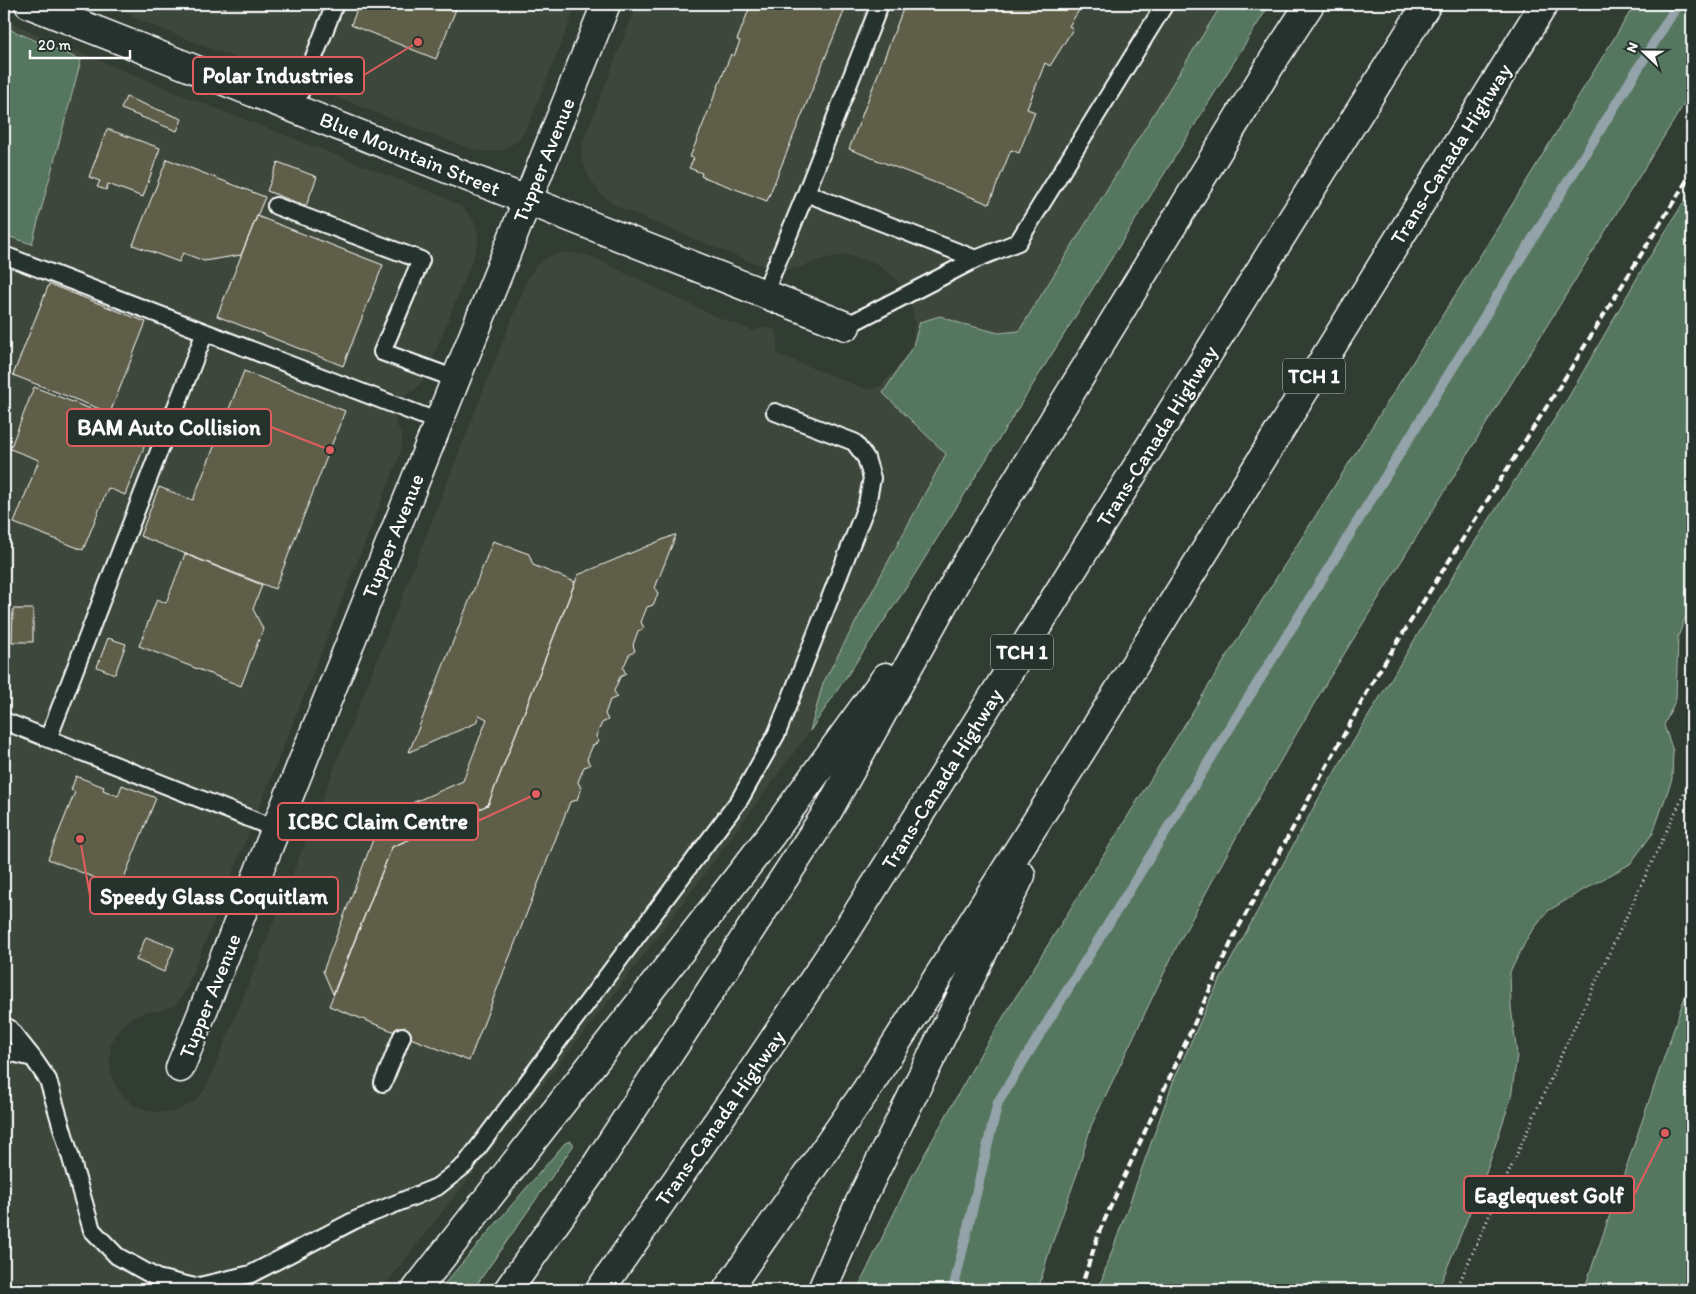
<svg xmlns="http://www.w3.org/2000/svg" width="1696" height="1294" font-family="Itim,sans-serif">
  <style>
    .built { fill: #3e463a }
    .green { fill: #55765f; stroke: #aabaaf }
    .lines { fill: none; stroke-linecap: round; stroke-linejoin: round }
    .stream { stroke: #93a3a9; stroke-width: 10 }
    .building { fill: #5e5e49; stroke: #fff }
    .lane-casing { stroke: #fff; stroke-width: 20 }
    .street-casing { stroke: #fff; stroke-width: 31 }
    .highway-casing { stroke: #fff; stroke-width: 31 }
    .path { stroke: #fff; stroke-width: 3; stroke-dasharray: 1 4; stroke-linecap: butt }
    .lane { stroke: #26332d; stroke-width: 16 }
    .street { stroke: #26332d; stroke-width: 28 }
    .highway { stroke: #26332d; stroke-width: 28 }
    .rail { stroke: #fff; stroke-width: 4; stroke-dasharray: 8 4; stroke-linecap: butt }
    .labels { text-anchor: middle; stroke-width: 4; stroke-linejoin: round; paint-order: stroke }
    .shield { fill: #26332d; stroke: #bec2c0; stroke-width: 1 }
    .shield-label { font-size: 20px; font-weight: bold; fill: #fff }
    .street-label { font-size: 21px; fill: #fff; stroke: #26332d }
    .leader { fill: none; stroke: #e05e5e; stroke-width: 2 }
    .callout-dot { fill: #e05e5e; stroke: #26332d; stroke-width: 2 }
    .callout { fill: #26332d; stroke: #e05e5e; stroke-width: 2 }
    .callout-label { font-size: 22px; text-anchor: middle; font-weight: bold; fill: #fff }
  </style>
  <rect width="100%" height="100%" fill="#313c33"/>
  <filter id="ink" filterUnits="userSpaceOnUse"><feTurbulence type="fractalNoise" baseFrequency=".02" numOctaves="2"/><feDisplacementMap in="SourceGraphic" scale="10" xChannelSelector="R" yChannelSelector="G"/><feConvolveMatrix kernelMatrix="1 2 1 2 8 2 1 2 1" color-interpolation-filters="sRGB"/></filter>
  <g filter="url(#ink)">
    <path class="built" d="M 118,4 L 577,4 L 529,124 L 519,140 L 503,150 L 487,152 L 472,149 L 433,135 L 133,18 Z
      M 637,4 L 1223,4 L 1019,331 L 946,454 L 823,683 L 810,731 L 715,860 L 615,993 L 381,1290 L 4,1290 L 4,20 L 187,97 L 444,197 L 463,208 L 473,219 L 478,232 L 478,242 L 474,256 L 424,380 L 414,391 L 407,393 L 395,421 L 402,434 L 402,446 L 399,458 L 186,990 L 175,1005 L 160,1011 L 146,1012 L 132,1017 L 122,1025 L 111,1042 L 110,1062 L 113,1080 L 122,1095 L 135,1106 L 154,1112 L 173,1112 L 194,1102 L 206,1088 L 264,946 L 527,280 L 536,265 L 549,256 L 567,252 L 590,256 L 717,317 L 754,331 L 765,327 L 776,330 L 778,336 L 777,354 L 869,390 L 881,385 L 896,370 L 911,346 L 915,323 L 910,302 L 895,278 L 875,263 L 845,255 L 820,260 L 799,268 L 780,271 L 751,262 L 650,221 L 616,206 L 601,195 L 588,176 L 581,158 L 583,141 Z"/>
    <path class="green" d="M 1222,4 L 1270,4 L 908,585 L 810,731 L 823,683 L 946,454 L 883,393 L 913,346 L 920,322 L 940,316 L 959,323 L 999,333 L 1019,331 Z
      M 1635,4 L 1692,4 L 1692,91 L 1328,680 L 1245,821 L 1177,946 L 1091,1126 L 1077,1174 L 1050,1249 L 1038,1290 L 857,1290 L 909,1182 L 981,1053 L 1232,648 L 1502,221 Z
      M 4,27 L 81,60 L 32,244 L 4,235 Z
      M 1692,189 L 1692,600 L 1678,637 L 1676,699 L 1664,725 L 1673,751 L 1672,779 L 1653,833 L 1630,864 L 1585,889 L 1548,911 L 1529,935 L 1510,972 L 1511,1007 L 1517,1055 L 1511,1098 L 1486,1173 L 1438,1290 L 1098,1290 L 1173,1082 L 1212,995 L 1316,803 L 1461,563 L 1568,398 L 1644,266 Z
      M 1692,976 L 1692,1290 L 1584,1290 Z
      M 570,1141 L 573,1143 L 573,1146 L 473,1290 L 439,1290 L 565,1143 Z"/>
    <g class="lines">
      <path class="stream" d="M 953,1290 L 998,1102 L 1678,4"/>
    </g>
    <path class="building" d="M 213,4 L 227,4 L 225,9 Z
      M 359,4 L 458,4 L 436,59 L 351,25 Z
      M 751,4 L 847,4 L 767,201 L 701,176 L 702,173 L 689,168 L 694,158 L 690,157 L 731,54 L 734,56 L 740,41 L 737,40 Z
      M 905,4 L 1083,4 L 1069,26 L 1073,29 L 1050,66 L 1045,63 L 1027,109 L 1035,112 L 1019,153 L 1011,150 L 989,204 L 849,149 Z
      M 126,97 L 182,119 L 177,131 L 121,109 Z
      M 107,129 L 160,148 L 143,197 L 108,184 L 106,190 L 97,187 L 100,181 L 89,177 Z
      M 167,159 L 265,197 L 241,255 L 204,261 L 183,253 L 179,262 L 133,245 Z
      M 278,162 L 317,177 L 306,206 L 267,191 Z
      M 257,216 L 383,265 L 343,366 L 217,316 Z
      M 49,284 L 146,322 L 110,413 L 13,375 Z
      M 244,371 L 345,411 L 275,589 L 140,536 L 159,487 L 193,500 Z
      M 34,387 L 150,432 L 125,495 L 108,488 L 83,550 L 14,523 L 39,460 L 10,449 Z
      M 674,535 L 676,535 L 655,588 L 658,594 L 653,605 L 647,607 L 641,622 L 644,628 L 638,631 L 633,645 L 635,651 L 629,655 L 623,668 L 626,674 L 620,677 L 614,691 L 617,697 L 610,700 L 605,714 L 608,720 L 602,723 L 596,736 L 599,742 L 593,745 L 587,759 L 590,765 L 584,767 L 578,782 L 581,788 L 577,800 L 570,802 L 469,1061 L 329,1006 L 392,847 L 488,805 L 578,575 Z
      M 493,541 L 529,554 L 533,565 L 575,582 L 488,805 L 392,847 L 333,994 L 323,971 L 382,816 L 463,781 L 487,719 L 479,715 L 476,723 L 409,752 Z
      M 185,554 L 262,585 L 253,609 L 263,629 L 241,686 L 139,646 L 157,599 L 166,603 Z
      M 4,603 L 10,603 L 8,646 L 4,646 Z
      M 13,609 L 33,609 L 33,642 L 12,642 Z
      M 108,638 L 126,644 L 115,674 L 97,667 Z
      M 76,776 L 104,787 L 103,790 L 118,796 L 122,785 L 156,798 L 120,888 L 48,859 L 75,792 L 71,790 Z
      M 146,937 L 174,948 L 164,972 L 136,960 Z"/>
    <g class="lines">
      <defs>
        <path id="lane" d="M 294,108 L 335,4
          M 806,193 L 976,259
          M 276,206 L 421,260 L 382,352 L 456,379
          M 4,255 L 439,422
          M 764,294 L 806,193 L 880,4
          M 846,326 L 976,259 L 1018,242 L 1165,4
          M 4,721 L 276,829
          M 48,739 L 205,332
          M 4,1027 L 9,1028 L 33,1058 L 48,1080 L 92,1230 L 117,1256 L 157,1278 L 195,1287 L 251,1274 L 355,1220 L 437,1187 L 465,1165 L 740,799 L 777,733 L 867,504 L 872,478 L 866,458 L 854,442 L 775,412
          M 4,1051 L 33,1058
          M 383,1083 L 402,1036"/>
        <path id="street" d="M 29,4 L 846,326
          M 180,1068 L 606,4"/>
        <path id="highway" d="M 416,1290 L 771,835 L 886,677
          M 508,1290 L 597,1164 L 828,811 L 961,572 L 1274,59 L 1310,4
          M 600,1290 L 750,1075 L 847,930 L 1427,4
          M 727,1290 L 867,1089 L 1083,748 L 1544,4
          M 822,1290 L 859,1204 L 1021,875"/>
      </defs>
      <use href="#lane" class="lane-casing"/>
      <use href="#street" class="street-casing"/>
      <use href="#highway" class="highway-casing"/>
      <path class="path" d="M 1456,1290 L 1559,1060 L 1692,777"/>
      <use href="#lane" class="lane"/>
      <use href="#street" class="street"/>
      <use href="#highway" class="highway"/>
      <path class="rail" d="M 1080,1290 L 1100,1230 L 1236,932 L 1376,676 L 1568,373 L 1692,172"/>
    </g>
  </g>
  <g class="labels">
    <g class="shield">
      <rect x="1283" y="358.5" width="62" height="35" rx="4"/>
      <rect x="991" y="634.5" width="62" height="35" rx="4"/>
    </g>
    <g class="shield-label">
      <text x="1314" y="383">TCH 1</text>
      <text x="1022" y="659">TCH 1</text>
    </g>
    <g class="street-label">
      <text transform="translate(410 154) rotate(22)" y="7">Blue Mountain Street</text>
      <text transform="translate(1451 154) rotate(-58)" y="7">Trans-Canada Highway</text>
      <text transform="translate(544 160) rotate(-68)" y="7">Tupper Avenue</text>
      <text transform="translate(1157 436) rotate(-58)" y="7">Trans-Canada Highway</text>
      <text transform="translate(393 536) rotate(-68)" y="7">Tupper Avenue</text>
      <text transform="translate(942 779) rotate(-58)" y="7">Trans-Canada Highway</text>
      <text transform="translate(210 996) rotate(-68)" y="7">Tupper Avenue</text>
      <text transform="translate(720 1118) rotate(-55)" y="7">Trans-Canada Highway</text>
    </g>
  </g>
  <path class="leader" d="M418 42L364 75M330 450L271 427M536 794L478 821M80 839L90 896M1665 1133L1634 1195"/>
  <g class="callout-dot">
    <circle cx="418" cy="42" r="5"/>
    <circle cx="330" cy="450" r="5"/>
    <circle cx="536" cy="794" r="5"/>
    <circle cx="80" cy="839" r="5"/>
    <circle cx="1665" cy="1133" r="5"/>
  </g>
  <g class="callout">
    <rect x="193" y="57" width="171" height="37" rx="5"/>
    <rect x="67" y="409" width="204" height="37" rx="5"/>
    <rect x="278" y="803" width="200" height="37" rx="5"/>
    <rect x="90" y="877" width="248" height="37" rx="5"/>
    <rect x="1464" y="1176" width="170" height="37" rx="5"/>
  </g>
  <g class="callout-label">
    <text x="278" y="83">Polar Industries</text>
    <text x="169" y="435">BAM Auto Collision</text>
    <text x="378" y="829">ICBC Claim Centre</text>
    <text x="214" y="904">Speedy Glass Coquitlam</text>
    <text x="1549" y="1203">Eaglequest Golf</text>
  </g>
  <rect width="1696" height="1294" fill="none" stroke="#26332d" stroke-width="20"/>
  <rect x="10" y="10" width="1676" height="1274" fill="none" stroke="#fff" stroke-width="2" filter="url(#ink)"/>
  <g transform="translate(1644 52) rotate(292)" stroke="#26332d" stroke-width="4" paint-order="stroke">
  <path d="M0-4L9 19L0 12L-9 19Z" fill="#ffffff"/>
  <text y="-8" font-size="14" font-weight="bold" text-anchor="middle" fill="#ffffff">N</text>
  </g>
  <path d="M30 50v8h100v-8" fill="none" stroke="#ffffff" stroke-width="2.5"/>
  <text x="38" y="50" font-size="15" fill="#ffffff" stroke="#26332d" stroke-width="4" paint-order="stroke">20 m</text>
</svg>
